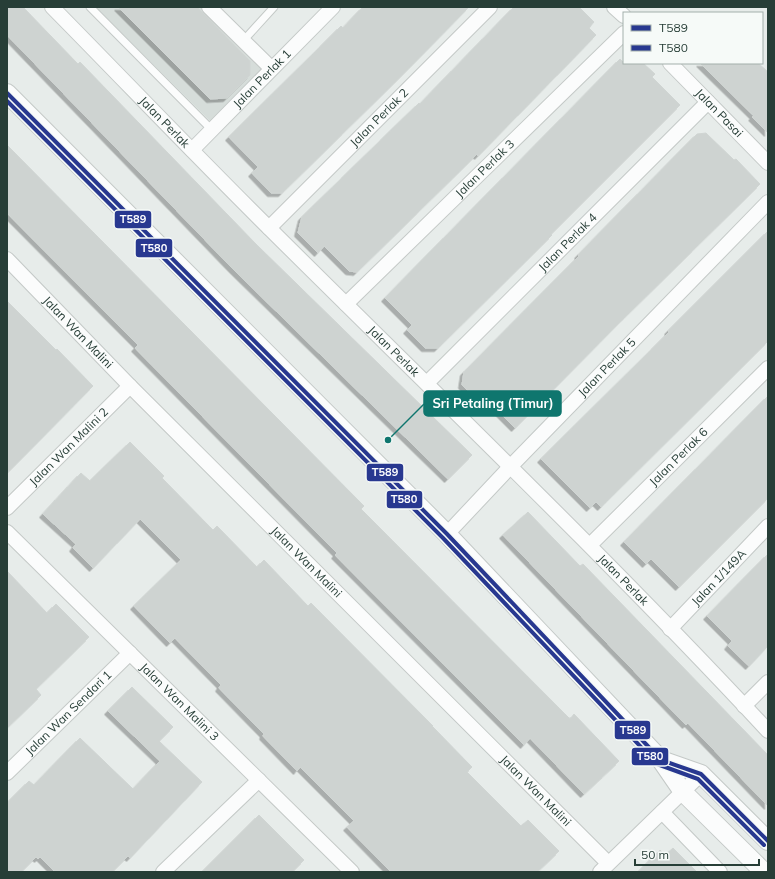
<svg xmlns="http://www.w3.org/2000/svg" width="775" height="879" font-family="Mulish,sans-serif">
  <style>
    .built { fill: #d6ddda }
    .building { fill: #ced3d1; stroke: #d0d5d3; filter: url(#shadow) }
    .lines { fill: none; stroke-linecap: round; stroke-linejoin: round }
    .service-casing { stroke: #c4c9c7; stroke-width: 9 }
    .minor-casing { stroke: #c4c9c7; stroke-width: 16 }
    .tertiary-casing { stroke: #c4c9c7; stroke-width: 20 }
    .service { stroke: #fbfcfc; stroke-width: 7 }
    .minor { stroke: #fbfcfc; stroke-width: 14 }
    .tertiary { stroke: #fbfcfc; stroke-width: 18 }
    .bus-1-casing { stroke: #f6faf8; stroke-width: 7 }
    .bus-2-casing { stroke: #f6faf8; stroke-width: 7 }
    .bus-1 { stroke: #283890; stroke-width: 4 }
    .bus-2 { stroke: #283890; stroke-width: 4 }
    .labels { text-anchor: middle; stroke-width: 3; stroke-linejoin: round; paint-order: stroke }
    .street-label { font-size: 12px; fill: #273e37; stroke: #f6faf8 }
    .leader { fill: none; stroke: #0f766e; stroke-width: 1.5 }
    .callout-dot { fill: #0f766e; stroke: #f6faf8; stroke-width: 1.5 }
    .callout { fill: #0f766e; stroke: #0f766e; stroke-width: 1.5 }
    .callout-label { font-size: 13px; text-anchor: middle; font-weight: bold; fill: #fff }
    .line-badge { stroke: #f6faf8; stroke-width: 1.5 }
    .badge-label { font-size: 11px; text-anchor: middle; font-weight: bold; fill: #fff }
  </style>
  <defs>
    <filter id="shadow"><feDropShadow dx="-3.5" dy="3.5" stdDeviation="0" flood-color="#0004"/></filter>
  </defs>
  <rect width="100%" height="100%" fill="#e7ecea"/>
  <path class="built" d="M 96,7 L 201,7 L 263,68 L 211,122 Z"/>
  <path class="building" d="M 7,7 L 23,7 L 78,64 L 80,62 L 256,244 L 472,455 L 448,479 L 233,269 L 7,35 Z
    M 118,7 L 197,7 L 250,61 L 250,75 L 227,98 L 210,99 Z
    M 363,7 L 469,7 L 401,76 L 282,193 L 271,193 L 252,173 L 258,167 L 229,137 L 320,47 L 341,26 L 343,28 Z
    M 514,7 L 579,7 L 594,22 L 589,28 L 596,35 L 478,156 L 477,154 L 357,272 L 349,271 L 324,246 L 318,253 L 298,233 L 302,217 L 419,103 L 420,104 Z
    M 620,59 L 624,63 L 643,63 L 655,74 L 652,77 L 680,105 L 551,234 L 552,235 L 438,348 L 425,348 L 407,330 L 412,325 L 385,298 Z
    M 700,63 L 758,63 L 768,72 L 768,133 L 752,117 L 754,116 Z
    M 706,133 L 734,160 L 736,159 L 760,184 L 622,320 L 515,428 L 486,399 L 481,404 L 462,385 L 464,372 L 579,256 L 578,255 L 697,134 Z
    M 7,145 L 364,506 L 361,509 L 570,719 L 574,714 L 619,761 L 584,794 L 530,738 L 524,745 L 335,555 L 337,553 L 135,348 L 138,345 L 7,213 Z
    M 768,231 L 768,341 L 601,507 L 596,502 L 590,508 L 541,459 L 652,349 L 669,332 L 668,331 Z
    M 7,301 L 56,350 L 57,349 L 93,386 L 7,473 Z
    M 768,396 L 768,498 L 679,587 L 651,559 L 646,564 L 624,542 Z
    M 130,442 L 164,476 L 162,478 L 213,530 L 217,526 L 257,567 L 264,560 L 308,606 L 311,603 L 433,726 L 432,726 L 472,767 L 467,772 L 521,826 L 528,820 L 559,851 L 537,872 L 391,872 L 347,827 L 354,821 L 300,767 L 297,771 L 263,736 L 264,734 L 219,688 L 221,685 L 175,638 L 170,643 L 134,606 L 181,560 L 140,519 L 93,568 L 73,548 L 76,544 L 43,514 L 81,473 L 90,481 Z
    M 528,512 L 580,566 L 583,564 L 768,755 L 768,806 L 688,723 L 686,725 L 503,535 Z
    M 768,554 L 768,646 L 749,666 L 728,646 L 732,641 L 707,616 Z
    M 7,571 L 47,613 L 56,604 L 89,637 L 36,689 L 41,695 L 7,728 Z
    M 132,687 L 173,727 L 159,741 L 202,782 L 130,858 L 128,856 L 112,872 L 55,872 L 40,857 L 38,859 L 36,857 L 21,872 L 7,872 L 7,803 L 29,781 L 34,785 L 80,738 L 133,789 L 160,761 L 108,711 Z
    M 259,815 L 304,860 L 292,872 L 202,872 Z
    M 673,848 L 697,872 L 638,872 L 660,850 L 665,855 Z"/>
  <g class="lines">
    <defs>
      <path id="service" d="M 90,7 L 211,129
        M 243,41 L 274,7"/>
      <g id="minor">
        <path id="s1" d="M 52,7 C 125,81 197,157 271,230 C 438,396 608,559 768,731"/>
        <path d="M 209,7 L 271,68"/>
        <path d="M 614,7 L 624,16"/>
        <path id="s2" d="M 670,63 L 768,163"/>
        <path id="s3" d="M 192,150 L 333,7"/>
        <path id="s4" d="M 269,228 L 490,7"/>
        <path id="s5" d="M 7,259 L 130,386 L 608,863"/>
        <path id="s6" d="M 346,304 L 624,33"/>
        <path id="s7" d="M 427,383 L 708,102"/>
        <path id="s8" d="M 7,508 L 130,386"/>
        <path id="s9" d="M 7,532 L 352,872"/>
        <path id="s10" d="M 447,534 L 510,467 L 768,202"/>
        <path id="s11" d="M 590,545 L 768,368"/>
        <path id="s12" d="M 670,629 L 768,526"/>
        <path d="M 744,706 L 768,682"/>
        <path id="s13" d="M 7,773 L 130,653"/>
        <path d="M 662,812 L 720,872"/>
        <path d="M 163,872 L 259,780"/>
        <path d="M 600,872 L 701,774"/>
      </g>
      <path id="tertiary" d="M 7,93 L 447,534 L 661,760 L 683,792 L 764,872
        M 661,760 L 701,774 L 768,841"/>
    </defs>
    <use href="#service" class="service-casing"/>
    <use href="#minor" class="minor-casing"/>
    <use href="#tertiary" class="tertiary-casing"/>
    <use href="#service" class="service"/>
    <use href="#minor" class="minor"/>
    <use href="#tertiary" class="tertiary"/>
    <defs>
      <path id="bus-1" d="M 7,93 L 447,534 L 661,760 L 701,774 L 768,841"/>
      <path id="bus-2" d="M 7,101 L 443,538 L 657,764 L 698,779 L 764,845"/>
    </defs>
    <use href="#bus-1" class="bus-1-casing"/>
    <use href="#bus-2" class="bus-2-casing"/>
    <use href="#bus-1" class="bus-1"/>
    <use href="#bus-2" class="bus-2"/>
  </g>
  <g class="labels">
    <g class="street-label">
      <text dy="4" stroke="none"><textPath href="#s3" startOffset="100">Jalan Perlak 1</textPath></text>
      <text dy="4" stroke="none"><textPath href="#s2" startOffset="70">Jalan Pasai</textPath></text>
      <text dy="4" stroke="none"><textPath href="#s4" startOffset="156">Jalan Perlak 2</textPath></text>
      <text dy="4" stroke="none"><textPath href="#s1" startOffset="161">Jalan Perlak</textPath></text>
      <text dy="4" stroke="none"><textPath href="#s6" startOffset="194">Jalan Perlak 3</textPath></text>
      <text dy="4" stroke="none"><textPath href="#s7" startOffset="199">Jalan Perlak 4</textPath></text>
      <text dy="4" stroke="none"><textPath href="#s5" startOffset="102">Jalan Wan Malini</textPath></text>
      <text dy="4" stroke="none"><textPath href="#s1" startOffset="485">Jalan Perlak</textPath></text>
      <text dy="4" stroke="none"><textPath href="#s10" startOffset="231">Jalan Perlak 5</textPath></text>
      <text dy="4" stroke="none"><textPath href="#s8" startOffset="87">Jalan Wan Malini 2</textPath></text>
      <text dy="4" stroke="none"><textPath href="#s11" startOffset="125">Jalan Perlak 6</textPath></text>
      <text dy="4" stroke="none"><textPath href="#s5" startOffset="426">Jalan Wan Malini</textPath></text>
      <text dy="4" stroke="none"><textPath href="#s12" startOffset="71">Jalan 1/149A</textPath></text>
      <text dy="4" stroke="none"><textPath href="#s1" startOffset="809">Jalan Perlak</textPath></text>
      <text dy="4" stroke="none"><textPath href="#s9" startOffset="242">Jalan Wan Malini 3</textPath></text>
      <text dy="4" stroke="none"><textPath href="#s13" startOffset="86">Jalan Wan Sendari 1</textPath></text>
      <text dy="4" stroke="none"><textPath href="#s5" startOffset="750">Jalan Wan Malini</textPath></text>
    </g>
  </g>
  <path class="leader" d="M388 440L424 404"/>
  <circle class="callout-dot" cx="388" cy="440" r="4"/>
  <rect class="callout" x="424" y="391" width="137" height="25" rx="4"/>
  <g class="callout-label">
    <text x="493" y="408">Sri Petaling (Timur)</text>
  </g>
  <g class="line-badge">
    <rect x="114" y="210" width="38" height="19" rx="4" fill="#283890"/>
    <rect x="135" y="238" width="38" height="20" rx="4" fill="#283890"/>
    <rect x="366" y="463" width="38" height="19" rx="4" fill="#283890"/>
    <rect x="386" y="490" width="37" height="19" rx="4" fill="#283890"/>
    <rect x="614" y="720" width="37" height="20" rx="4" fill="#283890"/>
    <rect x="631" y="747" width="38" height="19" rx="4" fill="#283890"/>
  </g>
  <g class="badge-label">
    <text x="133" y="223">T589</text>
    <text x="154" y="252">T580</text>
    <text x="385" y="476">T589</text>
    <text x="404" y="503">T580</text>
    <text x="633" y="734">T589</text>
    <text x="650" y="760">T580</text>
  </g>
  <rect width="775" height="879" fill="none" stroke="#273e37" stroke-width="16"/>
  <rect x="623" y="12" width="140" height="52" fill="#f6faf8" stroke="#a3afab"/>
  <rect x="631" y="25" width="20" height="6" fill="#283890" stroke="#a3afab"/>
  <text x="659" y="32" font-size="12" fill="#273e37">T589</text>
  <rect x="631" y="45" width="20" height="6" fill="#283890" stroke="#a3afab"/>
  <text x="659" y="52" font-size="12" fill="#273e37">T580</text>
  <path d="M635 859v6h124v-6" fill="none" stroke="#273e37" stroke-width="2"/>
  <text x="641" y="859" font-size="12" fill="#273e37" stroke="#f6faf8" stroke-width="3" paint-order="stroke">50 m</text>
</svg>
